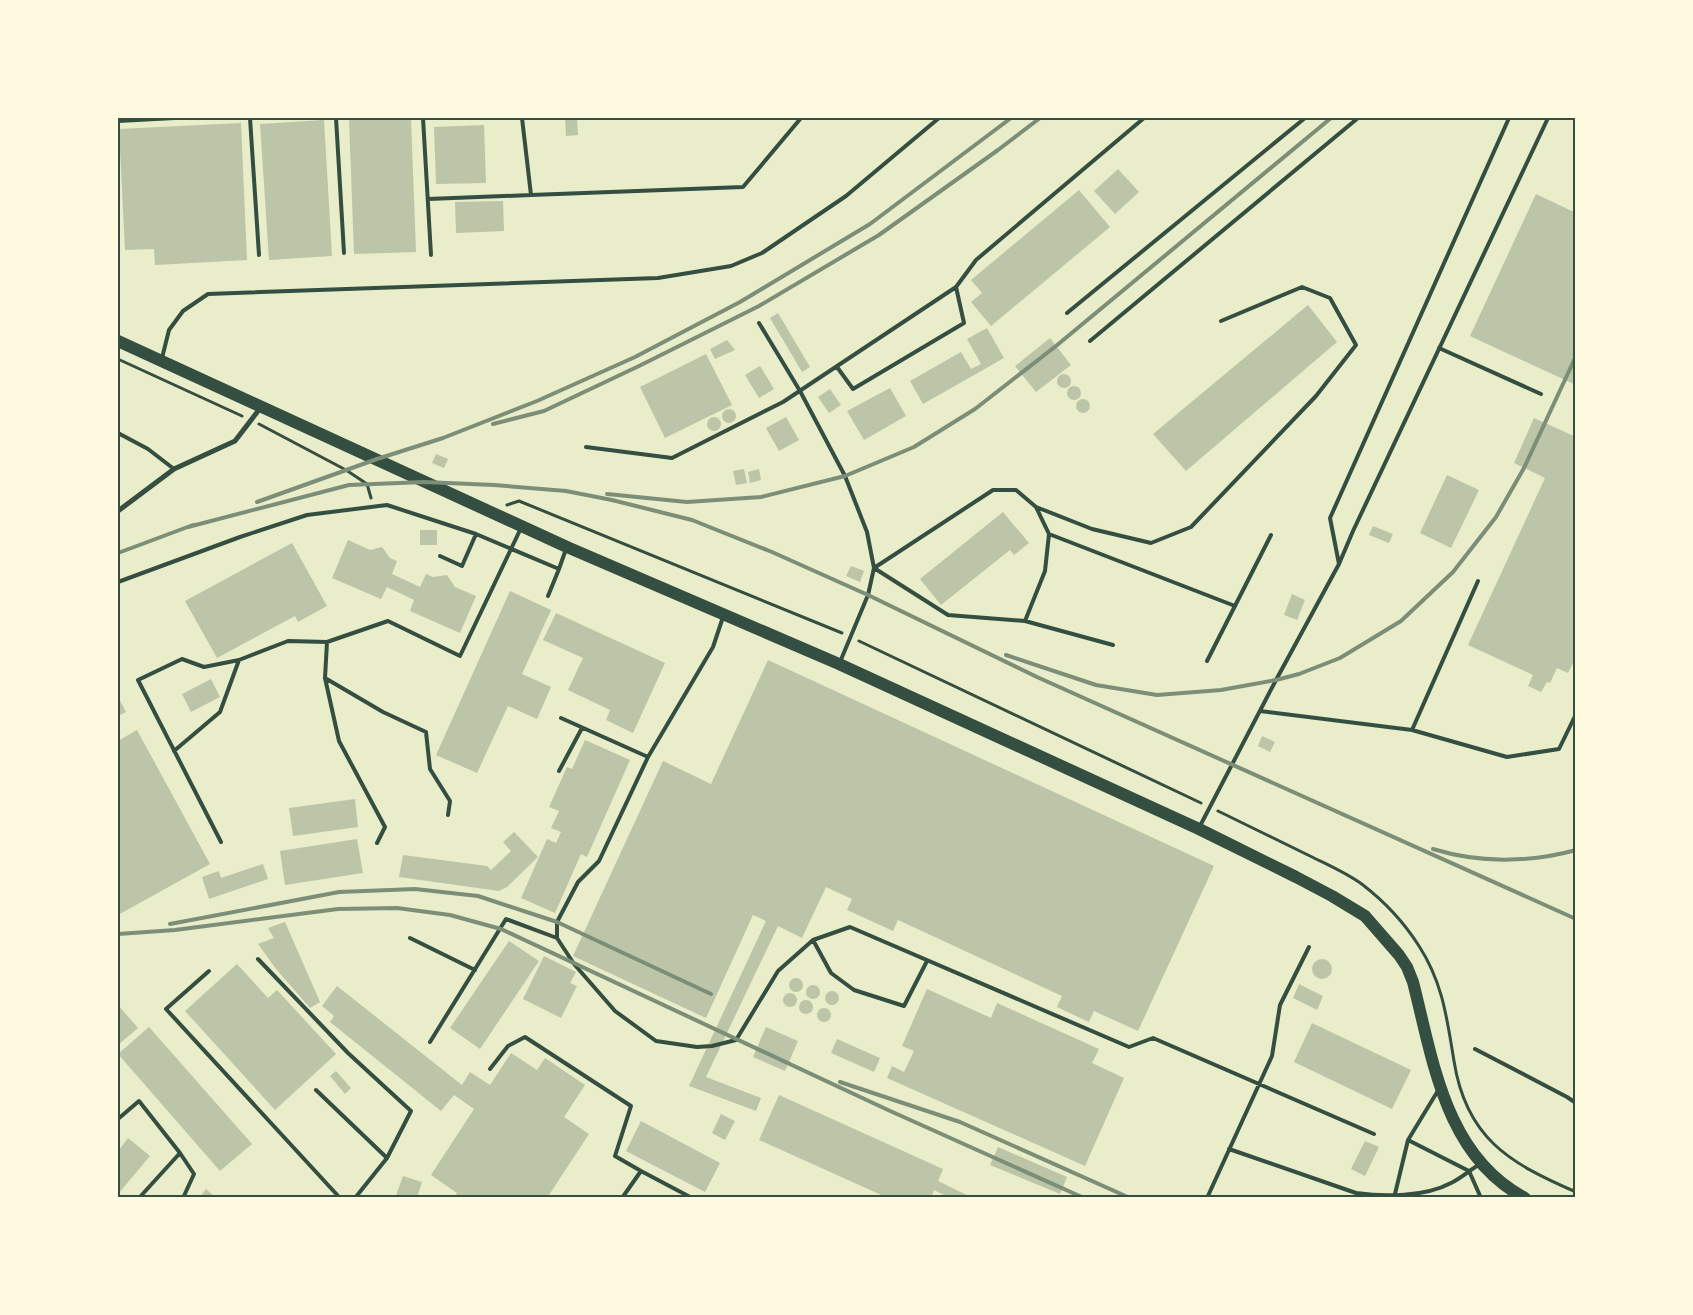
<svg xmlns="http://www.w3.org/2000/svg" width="1693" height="1315" font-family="'Work Sans',sans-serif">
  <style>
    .building { fill: #bcc5a7 }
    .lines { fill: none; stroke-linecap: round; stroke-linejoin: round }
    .path { stroke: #344e41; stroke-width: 3 }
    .service { stroke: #344e41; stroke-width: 4 }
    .minor { stroke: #344e41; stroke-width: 5 }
    .primary { stroke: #344e41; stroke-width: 12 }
    .rail { stroke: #7c8e77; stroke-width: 4 }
    .neatline { fill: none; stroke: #344e41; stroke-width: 2 }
  </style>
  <rect width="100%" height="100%" fill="#e9edc9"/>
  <path class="building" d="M 411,118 L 416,252 L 354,254 L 349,119 Z
    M 565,118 L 577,118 L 578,135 L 566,136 Z
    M 324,120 L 332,256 L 269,260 L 260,124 Z
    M 241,123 L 247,260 L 155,265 L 154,249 L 125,250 L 119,129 Z
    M 484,125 L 486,183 L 436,184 L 434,127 Z
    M 1118,169 L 1139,192 L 1115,214 L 1094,191 Z
    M 1079,190 L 1110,227 L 991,326 L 971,302 L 982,293 L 971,280 Z
    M 1536,194 L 1576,213 L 1576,385 L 1470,336 Z
    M 503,201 L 504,231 L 456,233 L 455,202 Z
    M 1308,305 L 1337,342 L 1186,471 L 1153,434 Z
    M 778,313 L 810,367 L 802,372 L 770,318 Z
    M 987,328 L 1004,358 L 923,404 L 910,381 L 961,352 L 971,369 L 981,364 L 967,339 Z
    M 1050,338 L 1071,365 L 1036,392 L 1015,366 Z
    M 727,340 L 735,350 L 715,359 L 710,349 Z
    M 706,354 L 732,405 L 665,438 L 640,387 Z
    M 760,366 L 774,389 L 759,398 L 745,375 Z
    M1057 381a7 7 0 1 1 14 0a7 7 0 1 1-14 0Z
    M1067 393a7 7 0 1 1 14 0a7 7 0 1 1-14 0Z
    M 890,388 L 906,416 L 864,440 L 847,411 Z
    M 830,389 L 841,405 L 829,413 L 818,397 Z
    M1076 406a7 7 0 1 1 14 0a7 7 0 1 1-14 0Z
    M722 416a7 7 0 1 1 14 0a7 7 0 1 1-14 0Z
    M 786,417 L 799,440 L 779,451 L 766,428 Z
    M707 424a7 7 0 1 1 14 0a7 7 0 1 1-14 0Z
    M 1534,418 L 1576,437 L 1576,657 L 1568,673 L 1557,668 L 1550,683 L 1547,682 L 1541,692 L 1528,686 L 1533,675 L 1468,645 L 1545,478 L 1514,463 Z
    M 436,454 L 448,459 L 444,468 L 432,463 Z
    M 744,469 L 747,483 L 736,485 L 733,471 Z
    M 759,469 L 761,480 L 750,483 L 748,472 Z
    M 1447,475 L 1479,490 L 1451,548 L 1420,533 Z
    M 1003,512 L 1029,543 L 1014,555 L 1010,550 L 941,605 L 920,579 Z
    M 1373,526 L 1393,534 L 1389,543 L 1369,535 Z
    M 420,530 L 437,530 L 437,545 L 420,545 Z
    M 348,540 L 370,550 L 382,547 L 390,558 L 397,561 L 392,574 L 420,587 L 426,574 L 433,577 L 447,575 L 455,587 L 476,596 L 460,633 L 410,611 L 414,600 L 387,587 L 381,599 L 332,578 Z
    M 292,543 L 327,606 L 298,622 L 295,616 L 217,658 L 185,601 Z
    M 851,566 L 864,571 L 860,582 L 846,576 Z
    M 510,591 L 551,610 L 522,674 L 551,687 L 537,719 L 508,706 L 477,773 L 436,755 Z
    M 1292,594 L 1305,600 L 1297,620 L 1284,615 Z
    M 556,613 L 665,663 L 633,733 L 606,720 L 610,710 L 568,690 L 583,658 L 543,640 Z
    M 768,660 L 1214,866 L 1138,1031 L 1094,1011 L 1089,1022 L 1057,1007 L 1062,996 L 898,920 L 893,931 L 847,910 L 852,899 L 826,887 L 802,938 L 778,926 L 706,1077 L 761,1098 L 756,1111 L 689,1086 L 766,921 L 753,915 L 706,1018 L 573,956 L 663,761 L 711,784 Z
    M 211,679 L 220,697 L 191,712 L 182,694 Z
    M 118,697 L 126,712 L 118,716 Z
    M 137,730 L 210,864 L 118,915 L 118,741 Z
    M 1262,736 L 1275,742 L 1270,752 L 1258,746 Z
    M 585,740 L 630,760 L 587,857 L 581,854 L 555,913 L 521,898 L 547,839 L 556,843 L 561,832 L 551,828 L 559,811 L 549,807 L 567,767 L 572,769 Z
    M 355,799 L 358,827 L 293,836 L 289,808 Z
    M 514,832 L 538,857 L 507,887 L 499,891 L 399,877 L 403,855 L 487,866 L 491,870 L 511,851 L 503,842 Z
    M 357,839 L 363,873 L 285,885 L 280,851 Z
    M 263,864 L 268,879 L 209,899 L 202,877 L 219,871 L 221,878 Z
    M 285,922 L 320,1002 L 310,1008 L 276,969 L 258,944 L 274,938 L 268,928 Z
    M 509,941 L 539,961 L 480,1049 L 450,1028 Z
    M 544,956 L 576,972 L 570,983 L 577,986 L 561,1018 L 523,999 Z
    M1312 969a10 10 0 1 1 20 0a10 10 0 1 1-20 0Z
    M 237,964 L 268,998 L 277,990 L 336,1054 L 275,1110 L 185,1011 Z
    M789 985a7 7 0 1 1 14 0a7 7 0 1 1-14 0Z
    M 1299,984 L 1323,996 L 1317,1010 L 1293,998 Z
    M806 992a7 7 0 1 1 14 0a7 7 0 1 1-14 0Z
    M 337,986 L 462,1085 L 470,1072 L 490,1085 L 511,1053 L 537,1070 L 545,1058 L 585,1085 L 564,1117 L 589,1134 L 547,1198 L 454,1198 L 457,1193 L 431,1175 L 474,1109 L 454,1095 L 441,1111 L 330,1022 L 334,1016 L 322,1006 Z
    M 927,989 L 991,1018 L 997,1003 L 1099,1049 L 1092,1063 L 1124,1078 L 1085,1166 L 887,1078 L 892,1066 L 904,1072 L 914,1051 L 902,1046 Z
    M825 998a7 7 0 1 1 14 0a7 7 0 1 1-14 0Z
    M783 1000a7 7 0 1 1 14 0a7 7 0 1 1-14 0Z
    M799 1007a7 7 0 1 1 14 0a7 7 0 1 1-14 0Z
    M 118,1005 L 138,1028 L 118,1045 Z
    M817 1015a7 7 0 1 1 14 0a7 7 0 1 1-14 0Z
    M 1312,1023 L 1411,1070 L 1392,1109 L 1294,1062 Z
    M 149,1027 L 252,1144 L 220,1171 L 118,1054 Z
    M 766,1027 L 798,1041 L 785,1071 L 753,1057 Z
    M 837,1039 L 880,1058 L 874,1072 L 831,1053 Z
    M 336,1071 L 351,1088 L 345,1094 L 330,1076 Z
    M 779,1095 L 943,1169 L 938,1181 L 973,1198 L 950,1198 L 934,1190 L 931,1198 L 888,1198 L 759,1140 Z
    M 721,1114 L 735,1121 L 725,1140 L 712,1133 Z
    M 641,1121 L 720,1163 L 705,1192 L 626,1151 Z
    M 128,1138 L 150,1156 L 118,1194 L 118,1151 Z
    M 1365,1141 L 1379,1147 L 1365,1176 L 1351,1169 Z
    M 998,1147 L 1067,1177 L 1060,1194 L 990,1165 Z
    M 403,1176 L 422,1182 L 417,1198 L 395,1198 Z
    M 206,1189 L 216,1198 L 199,1198 Z"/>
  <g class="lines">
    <path class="path" d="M 120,360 L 242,416
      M 259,424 L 346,470 L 367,484 L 371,498
      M 507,505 L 519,501 L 842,633
      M 859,641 L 1201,803
      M 1218,811 C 1249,826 1279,841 1310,856 C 1328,865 1347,873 1363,885 C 1385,902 1405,924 1419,946 C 1443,983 1447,1019 1454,1061 C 1466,1138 1509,1163 1576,1192"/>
    <path class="service" d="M 250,118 L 259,255
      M 336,118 L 344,253
      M 423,118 L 431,255
      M 522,118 L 531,195 L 743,187 L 801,118
      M 118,121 L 175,118
      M 428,199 L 531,195
      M 1067,313 L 1305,118
      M 759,323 L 800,391 L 845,476 L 867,532 L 874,568 L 868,595 L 840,662
      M 1090,341 L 1358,118
      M 1439,348 L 1541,394
      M 162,358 L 169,330 L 183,311 L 208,294 L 658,278 L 731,266 L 762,253 L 846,196 L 939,118
      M 837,367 L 853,389 L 964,323 L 956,287
      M 118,433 L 148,449 L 174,469
      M 586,447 L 672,458 L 783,402 L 956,287 L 976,260 L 1144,118
      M 1036,507 L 1092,529 L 1151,543 L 1191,527 L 1316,396 L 1356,345 L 1330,298 L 1302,287 L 1221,321
      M 1049,534 L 1235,606
      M 440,556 L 462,566 L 476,534
      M 1339,564 L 1353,531 L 1548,118
      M 118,582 L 240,537 L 307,515 L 387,505 L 476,534 L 559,569 L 566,549
      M 548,596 L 559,569
      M 723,617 L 713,647 L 648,757 L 599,861 L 578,882 L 557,922 L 557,938 L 574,964 L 615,1011 L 656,1041 L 697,1047 L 712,1046 L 736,1040 L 778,971 L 813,940 L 850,927 L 1129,1047 L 1153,1038 L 1374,1134
      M 1025,621 L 1045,571 L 1049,534 L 1036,507 L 1016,490 L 993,490 L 874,568 L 948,615 L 1025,621 L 1113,645
      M 327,642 L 325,678 L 339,741 L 385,827 L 377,843
      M 1207,661 L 1271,535
      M 325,678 L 383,712 L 426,732 L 430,769 L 450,801 L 448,815
      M 1260,711 L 1412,730 L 1507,757 L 1559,749 L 1576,714
      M 561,718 L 648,757
      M 1412,730 L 1478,581
      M 174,751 L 220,712 L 239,660
      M 559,771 L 582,728
      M 1200,826 L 1276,680 L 1339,564 L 1330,518 L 1509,118
      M 221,842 L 138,680 L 182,659 L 204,667 L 239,660 L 288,641 L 327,642 L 388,621 L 460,656 L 521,528
      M 410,938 L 475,970
      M 813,940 L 831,973 L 854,990 L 904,1006 L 927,961
      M 258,959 L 348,1053 L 411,1111 L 387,1158 L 355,1198
      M 209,971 L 166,1009 L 340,1198
      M 430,1042 L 506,919 L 557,938
      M 1475,1049 L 1567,1097 L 1576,1103
      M 490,1069 L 508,1046 L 525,1037 L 631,1106 L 615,1156 L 641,1171
      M 316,1090 L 387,1158
      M 118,1119 L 139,1101 L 180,1153 L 194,1174 L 183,1198
      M 1408,1140 L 1469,1171 L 1481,1198
      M 1229,1149 L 1356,1193 C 1384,1197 1425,1197 1451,1183 C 1461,1178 1470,1170 1480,1164
      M 139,1198 L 180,1153
      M 622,1198 L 641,1171 L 692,1198
      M 1207,1198 L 1272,1056 L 1280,1005 L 1309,947
      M 1394,1198 L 1408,1140 L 1439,1089"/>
    <path class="minor" d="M 118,511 L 174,469 L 235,441 L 261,407"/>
    <path class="primary" d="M 118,341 L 567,547 L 839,664 L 1199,829 L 1296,877 L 1332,896 L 1365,916 L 1399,955 L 1407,967 L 1413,982 C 1433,1060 1445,1156 1525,1198"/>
    <path class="rail" d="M 493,424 L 544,411 L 639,366 L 759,306 L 879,235 L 998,150 L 1040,118
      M 607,494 L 687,502 L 761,497 L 845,476 L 914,447 L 975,409 L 1056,346 L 1331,118
      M 257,502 L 377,459 L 443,438 L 537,401 L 635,357 L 740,302 L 870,224 L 1011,118
      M 188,527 L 349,485 L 424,482 L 494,485 L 566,491 L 612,500 L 692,520 L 772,552 L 868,595 L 1037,677 L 1576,919
      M 118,553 L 193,525
      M 1006,655 L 1096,685 L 1157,695 L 1221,690 L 1276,680 L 1299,674 L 1340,658 L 1401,621 L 1453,572 L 1496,517 L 1524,468 L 1576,356
      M 1433,849 C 1478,863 1529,863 1576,850
      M 170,924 L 339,892 L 415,889 L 478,896 L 557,922 L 711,994
      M 118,934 L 175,930 L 338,909 L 397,908 L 450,915 L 501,929 L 888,1110 L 1084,1198
      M 840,1082 L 960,1122 L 1130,1198"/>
  </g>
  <rect width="1693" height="1315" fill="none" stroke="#fefae0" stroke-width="238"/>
  <rect x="119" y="119" width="1455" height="1077" class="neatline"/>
</svg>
